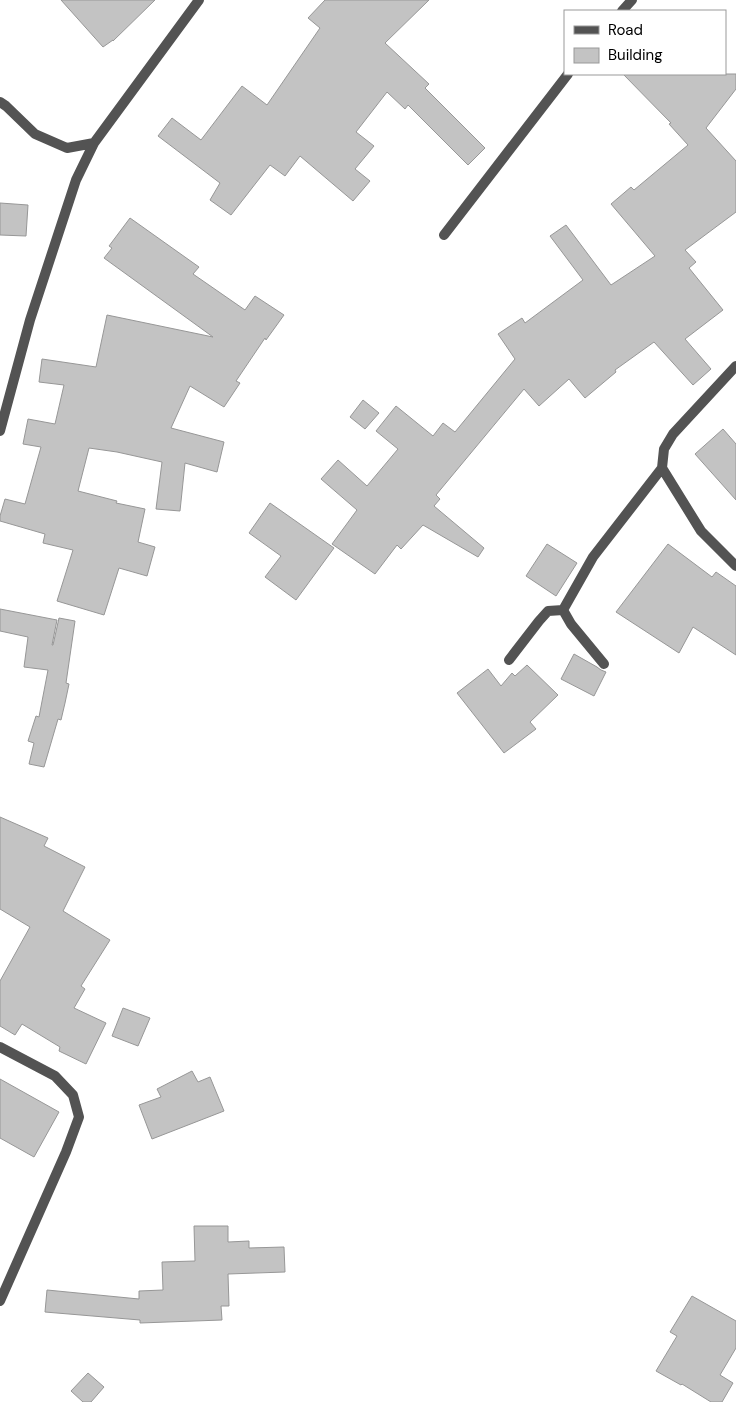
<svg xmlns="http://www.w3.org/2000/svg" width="736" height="1402" font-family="'DM Sans',sans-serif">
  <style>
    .building { fill: #c3c3c3; stroke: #979797 }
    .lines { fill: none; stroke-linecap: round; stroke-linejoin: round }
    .street { stroke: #535353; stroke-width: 10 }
  </style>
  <rect width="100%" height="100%" fill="#fff"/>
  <path class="building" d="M 61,0 L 155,0 L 113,41 L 113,40 L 103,47 Z
    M 325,0 L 429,0 L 385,43 L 429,84 L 425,88 L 485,148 L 468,165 L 408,105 L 405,109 L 387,92 L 356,132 L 374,146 L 355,169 L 370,181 L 353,201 L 300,156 L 285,176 L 270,165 L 231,215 L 210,200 L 220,183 L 158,136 L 172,118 L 201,140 L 242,86 L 267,105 L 320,28 L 308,18 Z
    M 623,74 L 736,74 L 736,89 L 706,128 L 736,161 L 736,212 L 685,250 L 696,262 L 689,268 L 723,310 L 685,339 L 711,369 L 693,385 L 654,342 L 615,370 L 616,372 L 585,398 L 569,379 L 539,406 L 524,389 L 436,495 L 440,499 L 434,506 L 484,548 L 478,557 L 423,525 L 401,549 L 397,545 L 375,574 L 332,544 L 357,510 L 321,479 L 338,460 L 367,486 L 398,449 L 376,431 L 396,406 L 433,436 L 443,423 L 455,432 L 515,359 L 498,334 L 522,318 L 525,323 L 583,280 L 550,236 L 566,225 L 611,285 L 655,256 L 611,204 L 631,187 L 634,190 L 688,145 L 669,124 L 671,123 Z
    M 0,203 L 28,205 L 26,236 L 0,235 Z
    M 130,218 L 199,267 L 193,274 L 245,310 L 255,296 L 284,315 L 266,340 L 265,338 L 236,381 L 240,383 L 224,407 L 190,386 L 171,428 L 224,442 L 217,472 L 185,463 L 180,511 L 156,509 L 162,462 L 117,452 L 89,448 L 78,491 L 117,501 L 116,503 L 145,509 L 138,542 L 155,547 L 147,576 L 119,568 L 104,615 L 57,601 L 73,550 L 43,543 L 45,534 L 0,521 L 0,516 L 5,499 L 25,504 L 41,447 L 23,444 L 28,419 L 55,424 L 64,385 L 39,382 L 42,359 L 96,367 L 107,315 L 213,337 L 104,258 L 112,248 L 109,246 Z
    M 363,400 L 379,413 L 365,429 L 350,417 Z
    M 723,429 L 736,444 L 736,500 L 695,454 Z
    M 270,503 L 334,548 L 296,600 L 265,577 L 281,556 L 249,533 Z
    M 547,544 L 577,563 L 556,596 L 526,576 Z
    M 668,544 L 712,577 L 716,572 L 736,586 L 736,655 L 693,627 L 679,653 L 616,612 Z
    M 0,609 L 57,620 L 52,645 L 53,645 L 59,618 L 75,621 L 66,683 L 69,684 L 65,703 L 61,720 L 58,719 L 44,767 L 29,764 L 34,743 L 28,741 L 36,716 L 39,717 L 48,670 L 24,667 L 28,637 L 0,631 Z
    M 574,654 L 597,667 L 601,670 L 606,672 L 594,696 L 561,679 Z
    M 527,665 L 558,695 L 530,722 L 536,729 L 504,753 L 457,693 L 488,669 L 501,686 L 512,673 L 515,676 Z
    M 0,817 L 48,838 L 44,846 L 85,867 L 63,911 L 110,940 L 81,986 L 85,989 L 74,1008 L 106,1023 L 86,1064 L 59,1051 L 60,1047 L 22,1024 L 15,1035 L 0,1026 L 0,981 L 30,927 L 0,909 Z
    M 123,1008 L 150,1018 L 138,1046 L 112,1036 Z
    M 192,1071 L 198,1082 L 210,1077 L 224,1111 L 152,1139 L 139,1105 L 161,1097 L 157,1089 Z
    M 0,1079 L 59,1112 L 34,1157 L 0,1138 Z
    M 194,1226 L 228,1226 L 228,1242 L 249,1241 L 249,1248 L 284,1247 L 285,1272 L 228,1274 L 229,1306 L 221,1306 L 222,1320 L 140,1323 L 140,1320 L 45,1312 L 47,1290 L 139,1299 L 139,1291 L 163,1290 L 162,1262 L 195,1261 Z
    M 692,1296 L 736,1321 L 736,1348 L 720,1375 L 733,1383 L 722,1402 L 711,1402 L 682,1384 L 681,1385 L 656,1371 L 677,1336 L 670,1332 Z
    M 88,1373 L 104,1387 L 91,1402 L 83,1402 L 71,1391 Z"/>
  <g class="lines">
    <path class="street" d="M 622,11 L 632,0
      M 0,102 L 6,106 L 35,134 L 67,148 L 94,143
      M 444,235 L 568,74
      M 736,366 L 673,434 L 664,449 L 662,468 L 701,531 L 736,566
      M 0,431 L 30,320 L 76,180 L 94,143 L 199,0
      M 509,660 L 539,621 L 548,611 L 563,610
      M 604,664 L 571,624 L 563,610 L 593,557 L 662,468
      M 0,1047 L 55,1076 L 73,1095 L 79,1117 L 66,1152 L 0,1301"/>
  </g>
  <rect x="564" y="10" width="162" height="65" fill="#ffffff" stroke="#999999"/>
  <rect x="574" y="26" width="25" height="8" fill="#535353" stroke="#999999"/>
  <text x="608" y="35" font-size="15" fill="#000000">Road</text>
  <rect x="574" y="48" width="25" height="15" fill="#c3c3c3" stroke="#999999"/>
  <text x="608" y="60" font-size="15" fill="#000000">Building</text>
</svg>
